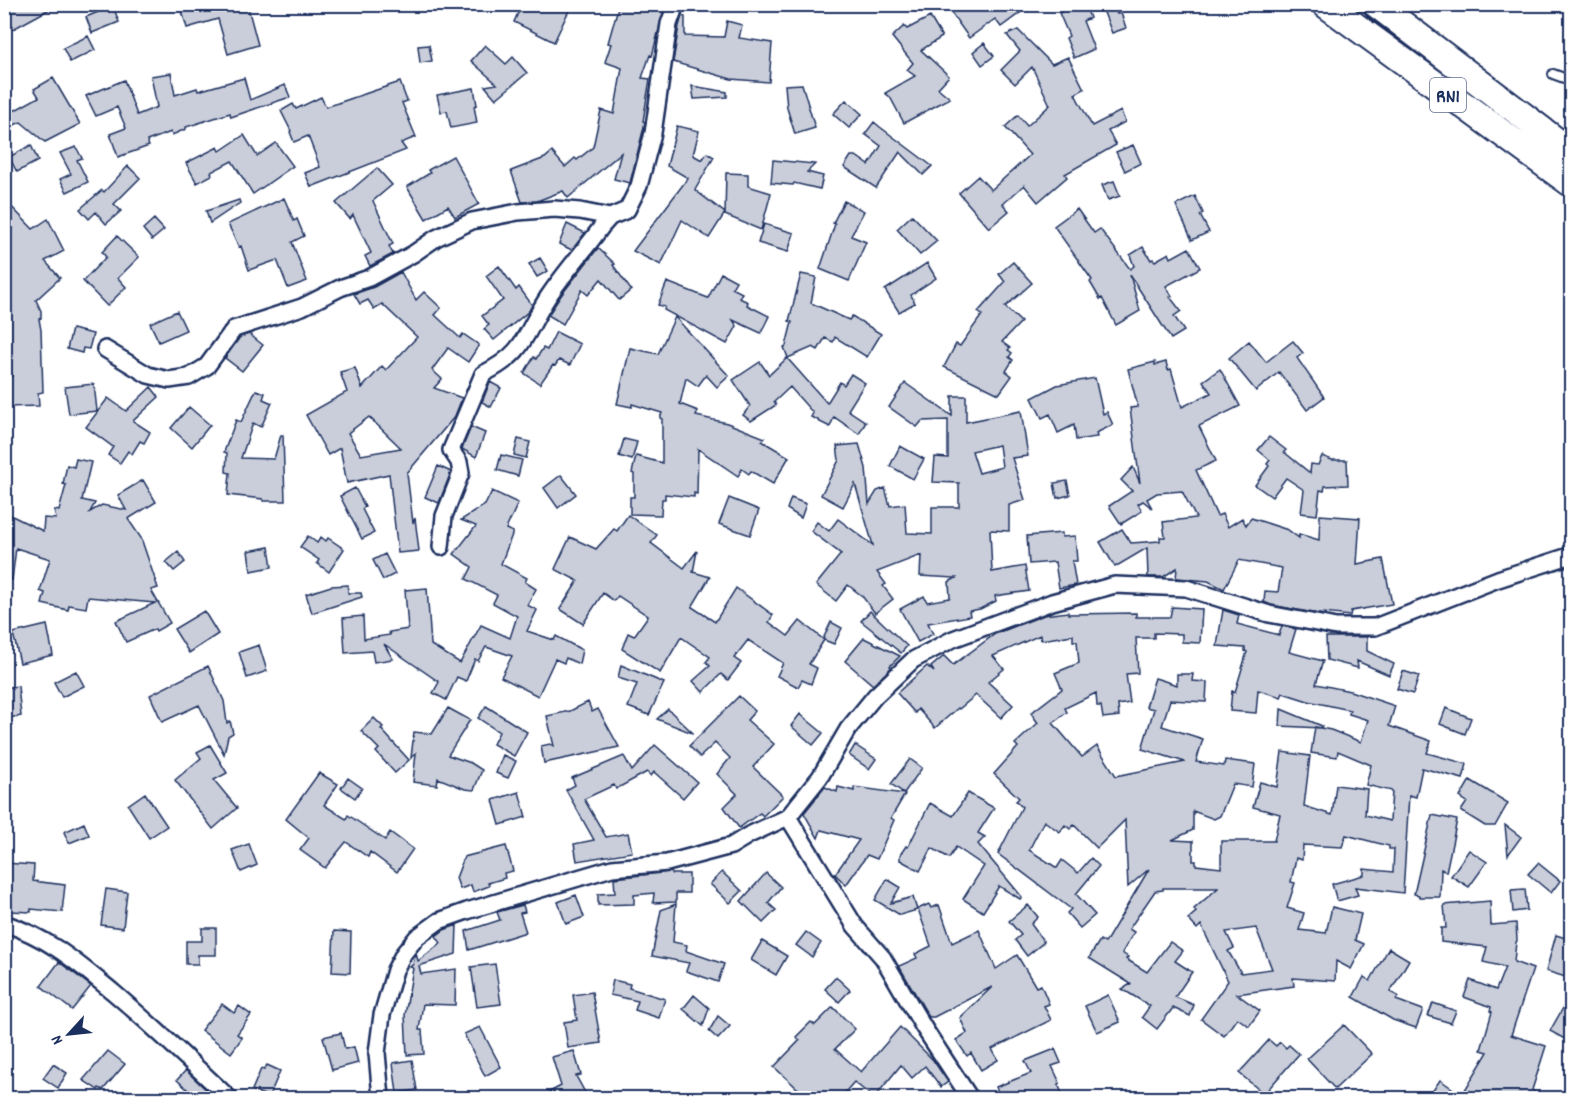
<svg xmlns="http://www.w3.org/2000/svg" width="1576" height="1103" font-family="Dekko,sans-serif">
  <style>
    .building { fill: #caceda; stroke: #1b2f5e; stroke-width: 1.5; fill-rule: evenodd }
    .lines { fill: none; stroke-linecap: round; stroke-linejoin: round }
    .service-casing { stroke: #1b2f5e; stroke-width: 12 }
    .minor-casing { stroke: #1b2f5e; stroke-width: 20 }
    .trunk-casing { stroke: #1b2f5e; stroke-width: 30 }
    .service { stroke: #fff; stroke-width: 8 }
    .minor { stroke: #fff; stroke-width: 15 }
    .trunk { stroke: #fff; stroke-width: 26 }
    .labels { text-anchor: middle; stroke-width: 5; stroke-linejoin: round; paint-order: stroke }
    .shield { fill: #fff; stroke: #5f6d8e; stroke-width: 1.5 }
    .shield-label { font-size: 20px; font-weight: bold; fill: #1b2f5e }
  </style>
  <rect width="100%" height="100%" fill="#fff"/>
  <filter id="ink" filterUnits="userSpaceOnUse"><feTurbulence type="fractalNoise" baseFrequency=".0167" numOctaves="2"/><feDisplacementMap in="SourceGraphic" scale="12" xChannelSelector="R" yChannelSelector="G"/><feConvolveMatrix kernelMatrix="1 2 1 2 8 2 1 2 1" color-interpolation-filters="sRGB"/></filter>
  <g filter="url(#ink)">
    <path class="building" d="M 23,4 L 59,4 L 4,34 L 4,14 Z
      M 205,4 L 247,4 L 258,45 L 228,54 L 218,19 L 187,28 L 182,11 Z
      M 522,4 L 572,4 L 554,42 L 514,22 Z
      M 619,4 L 649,4 L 664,10 L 652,56 L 650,55 L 642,78 L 650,79 L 643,121 L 645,122 L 643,131 L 630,183 L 614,179 L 621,153 L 568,198 L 563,191 L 537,201 L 522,202 L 511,171 L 545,158 L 552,152 L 565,167 L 575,158 L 577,160 L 593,147 L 601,110 L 614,114 L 622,68 L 605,62 L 611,44 L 608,43 Z
      M 945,4 L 1032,4 L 1001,27 L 995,19 L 969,38 Z
      M 1080,4 L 1085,4 L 1090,18 L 1083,21 L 1094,49 L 1074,58 L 1066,38 L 1069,36 L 1059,13 Z
      M 113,6 L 119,22 L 92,33 L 86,17 Z
      M 1114,6 L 1117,14 L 1121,13 L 1126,28 L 1112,33 L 1103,10 Z
      M 682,16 L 685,17 L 685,36 L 724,37 L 727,21 L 742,25 L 739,38 L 772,43 L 769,82 L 731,79 L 673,62 L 679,26 Z
      M 930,17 L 942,37 L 921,50 L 949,76 L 938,88 L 950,98 L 904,123 L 890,97 L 885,93 L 915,76 L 907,70 L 913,63 L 892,37 L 904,26 L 907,29 Z
      M 1018,30 L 1052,64 L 1068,57 L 1084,89 L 1075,94 L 1092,126 L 1121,111 L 1125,122 L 1108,131 L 1116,145 L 1065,174 L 1067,177 L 1038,202 L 1024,185 L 1003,204 L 1009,211 L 989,228 L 959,193 L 978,176 L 991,190 L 1030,155 L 1005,127 L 1018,115 L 1027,126 L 1050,105 L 1032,67 L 1015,84 L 1001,70 L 1020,51 L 1007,35 Z
      M 88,36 L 95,50 L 70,62 L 63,48 Z
      M 984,43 L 994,56 L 982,65 L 973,52 Z
      M 429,45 L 432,61 L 420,63 L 418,46 Z
      M 485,45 L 506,64 L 513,57 L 527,73 L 496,99 L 485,86 L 497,84 L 471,61 Z
      M 171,73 L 175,95 L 197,88 L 198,91 L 244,78 L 250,100 L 285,85 L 290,97 L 231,117 L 230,113 L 186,127 L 186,129 L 172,135 L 171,132 L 147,141 L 149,146 L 118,157 L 110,134 L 126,128 L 117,107 L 96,116 L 86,96 L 124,80 L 137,115 L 157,107 L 151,76 Z
      M 53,78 L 80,124 L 45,142 L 21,122 L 14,125 L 8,114 L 39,97 L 34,89 Z
      M 400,82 L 407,101 L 402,103 L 416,137 L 401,143 L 406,150 L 311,187 L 305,173 L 320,167 L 308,136 L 294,142 L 290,132 L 291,131 L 281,111 L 293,104 L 296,109 L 321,97 L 326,107 Z
      M 802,84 L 815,128 L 795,134 L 787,108 L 785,85 Z
      M 692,86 L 727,92 L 727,97 L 694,99 Z
      M 474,88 L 477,105 L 474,106 L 477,123 L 451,128 L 447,111 L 441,112 L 437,95 Z
      M 846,100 L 862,114 L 849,128 L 833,114 Z
      M 874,122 L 880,127 L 932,166 L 923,175 L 900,152 L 876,188 L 844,167 L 851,156 L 856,156 L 869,165 L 881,146 L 865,134 Z
      M 677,126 L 699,131 L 693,155 L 702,160 L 707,153 L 714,157 L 695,190 L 725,213 L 709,238 L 682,220 L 661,265 L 633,251 L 688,178 L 667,166 Z
      M 244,135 L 257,156 L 276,143 L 293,166 L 253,194 L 232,161 L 211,172 L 212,175 L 197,183 L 186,163 L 218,147 L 220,151 Z
      M 31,145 L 38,161 L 17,172 L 9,157 Z
      M 1133,145 L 1141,163 L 1125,171 L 1116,152 Z
      M 76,147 L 82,158 L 77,160 L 88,182 L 67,192 L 60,179 L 71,174 L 60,153 Z
      M 453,156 L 479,204 L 455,217 L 448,206 L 426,219 L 407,187 L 430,173 L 428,170 Z
      M 773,160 L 815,164 L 807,172 L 823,176 L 820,189 L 794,183 L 793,185 L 771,183 Z
      M 128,166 L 140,178 L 114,204 L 121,211 L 106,224 L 96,212 L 89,219 L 80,209 L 102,190 L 104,192 Z
      M 377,168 L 392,185 L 373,201 L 393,244 L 389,246 L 393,254 L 370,266 L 365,256 L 371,253 L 353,215 L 350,219 L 336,203 Z
      M 726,173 L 748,174 L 748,186 L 771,193 L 761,230 L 725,215 Z
      M 1114,181 L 1120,196 L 1108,200 L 1102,185 Z
      M 1195,196 L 1203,213 L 1200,215 L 1209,232 L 1192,240 L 1176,205 Z
      M 284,198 L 294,221 L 297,219 L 304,236 L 292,242 L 307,281 L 288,288 L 277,260 L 249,270 L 241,246 L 239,247 L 228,224 Z
      M 4,199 L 33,229 L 48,219 L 64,251 L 45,261 L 60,278 L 36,300 L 41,311 L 41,318 L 39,319 L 41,330 L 43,392 L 38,393 L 39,406 L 4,407 L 4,378 L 12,376 L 4,356 Z
      M 239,200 L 240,203 L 210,223 L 206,211 Z
      M 844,201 L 864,211 L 851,236 L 866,242 L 849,281 L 820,269 L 835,224 L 833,223 Z
      M 1077,209 L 1094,233 L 1100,229 L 1130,269 L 1134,266 L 1130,255 L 1143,247 L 1151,260 L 1153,259 L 1155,261 L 1169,253 L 1171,258 L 1189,248 L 1200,268 L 1166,286 L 1172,296 L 1170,297 L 1181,311 L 1174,316 L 1184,331 L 1171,339 L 1130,275 L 1140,311 L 1116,325 L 1102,298 L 1100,299 L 1090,282 L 1092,280 L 1054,226 Z
      M 912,215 L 937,241 L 920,255 L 897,229 Z
      M 154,219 L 164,230 L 152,240 L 143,229 Z
      M 567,224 L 585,233 L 572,250 L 559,244 Z
      M 764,224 L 794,233 L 788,252 L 758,243 Z
      M 117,236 L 139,257 L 118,278 L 126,287 L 107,306 L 83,281 L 106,257 L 102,252 Z
      M 598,248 L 615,264 L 613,265 L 631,290 L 619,300 L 601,279 L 588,295 L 582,290 L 563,324 L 548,315 L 562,294 Z
      M 540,258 L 548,271 L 537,277 L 529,264 Z
      M 1013,262 L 1032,283 L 1005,307 L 1021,322 L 1002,342 L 1010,348 L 1008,350 L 1012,353 L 1009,357 L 1013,360 L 1006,371 L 1012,376 L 999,394 L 944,367 L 956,344 L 960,346 L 982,315 L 978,312 L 1005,282 L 999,274 Z
      M 927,263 L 936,278 L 911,295 L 915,303 L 899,312 L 885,290 Z
      M 499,266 L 516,290 L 519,287 L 532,305 L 529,311 L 494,340 L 484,329 L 489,325 L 482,316 L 503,300 L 486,276 Z
      M 401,272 L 416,300 L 424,292 L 441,308 L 435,315 L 460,338 L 463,334 L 479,345 L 468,362 L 448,348 L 432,370 L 442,379 L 434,388 L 462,398 L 455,416 L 407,473 L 413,523 L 415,518 L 419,551 L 398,553 L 389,474 L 347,483 L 340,448 L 328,455 L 306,415 L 347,392 L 340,372 L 355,368 L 362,388 L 382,366 L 386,370 L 417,337 L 382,304 L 374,309 L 368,300 L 360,304 L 354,294 L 374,287 ZM 369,417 L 401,448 L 361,455 L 348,433 Z
      M 721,273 L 736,281 L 732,288 L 742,293 L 739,298 L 748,302 L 747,305 L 769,316 L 761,333 L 733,320 L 737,326 L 727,344 L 664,310 L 665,307 L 658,305 L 667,282 L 708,298 Z
      M 801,274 L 816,277 L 811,303 L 849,320 L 852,316 L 881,334 L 867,357 L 835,337 L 833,342 L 825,338 L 818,350 L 813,347 L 788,358 L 784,347 L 786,346 L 792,322 L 789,321 Z
      M 177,311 L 186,330 L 159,342 L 150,323 Z
      M 675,317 L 729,376 L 717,387 L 706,375 L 698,386 L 686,378 L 680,404 L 698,411 L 696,416 L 727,423 L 765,438 L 762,441 L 789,457 L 773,484 L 751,471 L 749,474 L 742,469 L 738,476 L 698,449 L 697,494 L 694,493 L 694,497 L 665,494 L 665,499 L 662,499 L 661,515 L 630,514 L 630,497 L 634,497 L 634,474 L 632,473 L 636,456 L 662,463 L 662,419 L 660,418 L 662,413 L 632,404 L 632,407 L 617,404 L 630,348 L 658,354 Z
      M 72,329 L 93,334 L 89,349 L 83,348 L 82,353 L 67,349 Z
      M 556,332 L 580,344 L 570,365 L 559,360 L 555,366 L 553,365 L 540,384 L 524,373 L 534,357 L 536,359 L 543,348 L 547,350 Z
      M 249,334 L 263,345 L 242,371 L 225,358 L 240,337 Z
      M 1249,341 L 1266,362 L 1293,341 L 1303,353 L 1297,358 L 1324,397 L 1307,410 L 1279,372 L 1256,391 L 1229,358 Z
      M 787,358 L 827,403 L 840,382 L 844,385 L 851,374 L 865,383 L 848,410 L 866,422 L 859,434 L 834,417 L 830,427 L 818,421 L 818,420 L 811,417 L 813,413 L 790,387 L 774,402 L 776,405 L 751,421 L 743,415 L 750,406 L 733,380 L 760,362 L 769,375 Z
      M 1155,362 L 1155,365 L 1166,362 L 1168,370 L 1171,369 L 1182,407 L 1211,393 L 1203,381 L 1220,369 L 1240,406 L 1199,426 L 1216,461 L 1196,470 L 1217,516 L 1222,514 L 1228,527 L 1242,518 L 1246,525 L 1251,518 L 1288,530 L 1299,538 L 1299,534 L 1319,540 L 1320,515 L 1360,518 L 1357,564 L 1383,559 L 1392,604 L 1351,611 L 1350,616 L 1324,613 L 1324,615 L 1271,605 L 1264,602 L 1265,591 L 1278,592 L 1282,568 L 1239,560 L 1224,589 L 1208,581 L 1176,578 L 1177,568 L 1163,577 L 1148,577 L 1147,548 L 1115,567 L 1100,542 L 1122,529 L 1131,543 L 1160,541 L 1160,537 L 1165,537 L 1163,522 L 1196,518 L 1182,491 L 1157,493 L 1147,499 L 1152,508 L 1143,501 L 1138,504 L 1142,511 L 1121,524 L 1109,506 L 1132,491 L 1121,480 L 1133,467 L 1140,483 L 1130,408 L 1138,407 L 1128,369 Z
      M 1095,378 L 1103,414 L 1107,412 L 1113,425 L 1096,433 L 1097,437 L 1076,440 L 1074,425 L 1058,433 L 1050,414 L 1042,418 L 1032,398 L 1057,385 Z
      M 490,382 L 501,388 L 491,407 L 482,402 Z
      M 905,383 L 952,416 L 952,396 L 966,396 L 966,422 L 1021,411 L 1028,456 L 1012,458 L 1025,500 L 1009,505 L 1009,531 L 990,530 L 992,572 L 1025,566 L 1029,591 L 995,596 L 996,601 L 980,609 L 969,611 L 970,616 L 928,623 L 933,634 L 918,642 L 900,609 L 924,596 L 927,602 L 950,598 L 949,582 L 956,578 L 920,576 L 921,555 L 877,572 L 886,584 L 883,586 L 893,599 L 875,613 L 862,596 L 848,585 L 836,601 L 816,585 L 841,554 L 811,531 L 817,522 L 829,531 L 838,519 L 873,545 L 855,484 L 843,507 L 821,495 L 839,460 L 837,446 L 859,444 L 866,468 L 869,504 L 877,491 L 885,488 L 890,506 L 905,504 L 907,533 L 932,534 L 932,507 L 959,507 L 959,483 L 933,482 L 935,457 L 948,458 L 948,420 L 922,421 L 917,427 L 889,407 ZM 999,445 L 1002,467 L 979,473 L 972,451 Z
      M 94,384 L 97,411 L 69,414 L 65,387 Z
      M 151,387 L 159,397 L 133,421 L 150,432 L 144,443 L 140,441 L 132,454 L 128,451 L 120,463 L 108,455 L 113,447 L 86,427 L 108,398 L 126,411 Z
      M 256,390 L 265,393 L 263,399 L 272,403 L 261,427 L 253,423 L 241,458 L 274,459 L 281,435 L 283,435 L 285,501 L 263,501 L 263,499 L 228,495 L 230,473 L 226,472 L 227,453 L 224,452 L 236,420 L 241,422 Z
      M 189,407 L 210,425 L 192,447 L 171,428 Z
      M 471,427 L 485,433 L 476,457 L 462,449 Z
      M 1269,437 L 1286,450 L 1284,452 L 1310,473 L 1311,464 L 1318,465 L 1322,456 L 1332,460 L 1347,460 L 1348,485 L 1325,486 L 1324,491 L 1320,490 L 1317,515 L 1301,513 L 1304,490 L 1286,478 L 1272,497 L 1255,485 L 1269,466 L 1267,464 L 1270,460 L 1258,450 Z
      M 518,439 L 530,442 L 526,458 L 514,455 Z
      M 624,439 L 637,442 L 632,460 L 619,456 Z
      M 900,446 L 924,459 L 913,479 L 890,466 Z
      M 501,455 L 522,460 L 518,476 L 497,470 Z
      M 76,459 L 91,462 L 82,500 L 95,503 L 90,512 L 102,505 L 126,510 L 118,495 L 143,480 L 156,502 L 128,519 L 141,538 L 158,588 L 151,590 L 170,623 L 156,631 L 155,629 L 126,642 L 116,621 L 155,603 L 88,597 L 86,608 L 69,605 L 68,610 L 42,604 L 45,593 L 40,591 L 50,559 L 16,548 L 12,580 L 4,580 L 4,512 L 43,531 L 44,518 L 56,519 L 54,510 L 59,511 L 66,485 L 63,484 L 67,465 L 74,467 Z
      M 438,466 L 451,472 L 439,503 L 425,497 Z
      M 561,475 L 576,494 L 558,508 L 544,488 Z
      M 1067,481 L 1070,495 L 1057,498 L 1054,483 Z
      M 355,488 L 365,507 L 362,509 L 374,533 L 362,539 L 340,496 Z
      M 492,491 L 518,503 L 506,529 L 513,532 L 501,564 L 527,578 L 525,582 L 536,589 L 527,605 L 537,610 L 527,631 L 554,640 L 556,636 L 582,650 L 579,664 L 566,658 L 564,663 L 555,659 L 538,696 L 501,677 L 512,656 L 486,647 L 478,661 L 475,659 L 466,681 L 457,677 L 446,700 L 433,693 L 439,682 L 384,644 L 393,659 L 374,662 L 372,651 L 345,653 L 343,618 L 363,616 L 364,639 L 390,635 L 389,632 L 408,629 L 405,590 L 427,588 L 431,645 L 460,663 L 481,625 L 510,638 L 517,616 L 493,603 L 497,595 L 466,579 L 472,567 L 454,554 L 476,526 L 461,520 L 485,505 Z
      M 729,498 L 759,510 L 750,535 L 719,524 Z
      M 791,498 L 806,504 L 801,518 L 787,509 Z
      M 628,515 L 657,535 L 651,543 L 684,568 L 697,551 L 693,572 L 710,577 L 692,607 L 715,622 L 736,588 L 773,615 L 769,622 L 788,636 L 800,621 L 823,639 L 831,622 L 842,628 L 834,644 L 824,640 L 809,664 L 817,668 L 811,684 L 802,680 L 798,687 L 777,676 L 783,663 L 748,640 L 734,658 L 741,663 L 728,680 L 721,674 L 703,692 L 693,681 L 710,666 L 706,662 L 710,657 L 681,637 L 660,673 L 622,649 L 628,633 L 634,636 L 648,616 L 618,596 L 614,601 L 603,593 L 583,624 L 560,609 L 578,581 L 555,569 L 570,537 L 596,549 L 614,529 L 617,531 Z
      M 1062,533 L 1062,537 L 1075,536 L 1077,561 L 1072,561 L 1076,585 L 1059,588 L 1055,562 L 1029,564 L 1027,536 Z
      M 308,536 L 317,543 L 321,537 L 326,541 L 328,538 L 344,549 L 329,572 L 317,563 L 319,560 L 300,547 Z
      M 269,547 L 272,567 L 251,571 L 248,551 Z
      M 178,552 L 185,562 L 174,571 L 166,562 Z
      M 385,554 L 395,574 L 383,580 L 373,560 Z
      M 348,585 L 348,593 L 361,593 L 362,597 L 312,613 L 306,594 L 331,586 Z
      M 1172,607 L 1202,609 L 1200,643 L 1182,642 L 1182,634 L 1154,633 L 1154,638 L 1136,638 L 1138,673 L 1126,674 L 1130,703 L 1118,705 L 1119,716 L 1103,718 L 1101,706 L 1097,706 L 1096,693 L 1065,708 L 1067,712 L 1053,723 L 1082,757 L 1097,746 L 1116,776 L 1185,762 L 1142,749 L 1154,709 L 1146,707 L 1155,678 L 1177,685 L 1177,674 L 1193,674 L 1192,681 L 1207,682 L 1206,702 L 1170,700 L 1162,726 L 1203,739 L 1196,762 L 1224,766 L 1225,760 L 1255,764 L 1252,787 L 1233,784 L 1220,816 L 1214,819 L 1193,811 L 1193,830 L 1172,840 L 1193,841 L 1193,861 L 1196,861 L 1196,865 L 1221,868 L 1221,841 L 1274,841 L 1280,814 L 1253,807 L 1260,782 L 1277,787 L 1282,752 L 1310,756 L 1304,806 L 1332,815 L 1336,785 L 1367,789 L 1365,815 L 1390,821 L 1392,791 L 1366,785 L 1371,765 L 1338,751 L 1337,757 L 1311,753 L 1315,727 L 1331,730 L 1361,742 L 1368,720 L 1349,714 L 1350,710 L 1308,701 L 1283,693 L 1281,697 L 1258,690 L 1256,713 L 1230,711 L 1232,691 L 1235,692 L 1247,652 L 1245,651 L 1245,648 L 1217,646 L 1223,610 L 1239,615 L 1237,624 L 1279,635 L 1282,626 L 1296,629 L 1289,652 L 1323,661 L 1316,684 L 1350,691 L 1395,706 L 1389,726 L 1431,741 L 1427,753 L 1467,764 L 1463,779 L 1422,768 L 1416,797 L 1409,795 L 1403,893 L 1355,887 L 1358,895 L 1337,901 L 1332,884 L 1364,875 L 1364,869 L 1393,872 L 1394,849 L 1389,849 L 1389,846 L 1346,835 L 1342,847 L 1303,845 L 1302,860 L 1296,858 L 1291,882 L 1295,883 L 1287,908 L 1304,913 L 1299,930 L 1326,933 L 1332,907 L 1361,914 L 1355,940 L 1364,944 L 1351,969 L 1336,961 L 1335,981 L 1293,978 L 1294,986 L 1237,994 L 1260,1011 L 1249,1026 L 1237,1018 L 1224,1036 L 1201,1019 L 1228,981 L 1201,925 L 1197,929 L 1188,919 L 1196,912 L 1194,909 L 1218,888 L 1163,888 L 1163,890 L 1155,891 L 1129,929 L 1134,932 L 1122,953 L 1128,957 L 1126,959 L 1147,972 L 1170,942 L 1183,951 L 1175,961 L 1192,972 L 1175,997 L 1194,1005 L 1190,1016 L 1173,1008 L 1157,1029 L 1142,1017 L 1150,1006 L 1122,989 L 1131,984 L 1089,958 L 1100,940 L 1105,943 L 1149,869 L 1128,887 L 1125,820 L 1097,848 L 1074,825 L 1070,829 L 1065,825 L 1060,832 L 1044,821 L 1029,850 L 1057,868 L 1062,860 L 1078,873 L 1091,858 L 1099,866 L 1076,894 L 1095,915 L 1080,928 L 1067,913 L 1071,909 L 998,854 L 1022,807 L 1016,801 L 1019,798 L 994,774 L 1018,747 L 1015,744 L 1038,723 L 1031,713 L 1062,689 L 1055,673 L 1079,663 L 1077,641 L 1073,641 L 1073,635 L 1041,640 L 1040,635 L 993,656 L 1004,669 L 988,682 L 1013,705 L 1001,718 L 976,695 L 959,709 L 958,708 L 935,728 L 918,709 L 915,713 L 897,693 L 927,666 L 934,672 L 931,667 L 944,656 L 953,665 L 995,634 L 1044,615 L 1068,612 L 1068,614 L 1136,613 L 1136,617 L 1170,617 ZM 1256,928 L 1272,969 L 1241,973 L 1228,951 L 1234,948 L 1226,932 Z
      M 204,611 L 218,634 L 189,653 L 174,629 Z
      M 870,611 L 907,646 L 901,653 L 861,621 Z
      M 47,625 L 53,655 L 20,663 L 13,633 Z
      M 1326,637 L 1367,637 L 1367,651 L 1394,664 L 1389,675 L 1357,661 L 1358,668 L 1327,660 Z
      M 864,638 L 900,656 L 890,666 L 891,667 L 890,669 L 873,685 L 845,661 Z
      M 259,645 L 267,671 L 247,678 L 239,652 Z
      M 621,665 L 664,683 L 649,715 L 628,707 L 637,684 L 618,678 Z
      M 208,666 L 224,701 L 227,723 L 230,721 L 233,733 L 228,736 L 224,754 L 199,705 L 162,722 L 150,695 Z
      M 76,671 L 84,686 L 62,697 L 54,682 Z
      M 1403,671 L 1419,676 L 1413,694 L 1397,689 Z
      M 18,686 L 21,716 L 8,718 L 4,688 Z
      M 739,696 L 755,711 L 747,720 L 774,744 L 753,767 L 783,796 L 763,816 L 760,813 L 739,828 L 724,807 L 737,794 L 717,774 L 730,758 L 715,743 L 700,757 L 689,746 Z
      M 588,702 L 592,712 L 598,709 L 619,747 L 544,763 L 541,746 L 550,744 L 554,746 L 547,716 L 570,711 Z
      M 486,706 L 527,732 L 514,756 L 493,744 L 499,732 L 478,718 Z
      M 448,708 L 470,720 L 448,755 L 471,763 L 482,770 L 474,790 L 465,789 L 438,778 L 437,785 L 413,782 L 416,753 L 411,758 L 414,732 L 432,734 Z
      M 1446,708 L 1471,718 L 1465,734 L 1440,724 Z
      M 668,709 L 692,732 L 692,733 L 657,719 Z
      M 1281,709 L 1322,726 L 1321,728 L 1280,726 Z
      M 800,714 L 823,733 L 813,745 L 791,726 Z
      M 374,718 L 383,727 L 381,729 L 409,760 L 395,773 L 376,752 L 379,749 L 361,731 Z
      M 210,745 L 227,773 L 214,780 L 237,808 L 213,829 L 175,780 L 201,758 L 197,752 Z
      M 655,745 L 697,782 L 683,798 L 654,772 L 651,776 L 647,772 L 616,789 L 614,785 L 584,799 L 606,837 L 628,833 L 632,852 L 577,861 L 574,844 L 594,840 L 566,790 L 575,785 L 572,778 L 624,756 L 632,771 Z
      M 855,745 L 876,759 L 869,769 L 849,755 Z
      M 503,755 L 516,761 L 508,778 L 496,773 Z
      M 910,759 L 922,768 L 904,793 L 891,784 Z
      M 319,773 L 338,784 L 324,805 L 346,819 L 348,815 L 385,840 L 390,832 L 413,849 L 397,872 L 370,852 L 368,857 L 346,842 L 325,868 L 300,850 L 309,838 L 286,819 Z
      M 348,778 L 362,788 L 355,798 L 341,788 Z
      M 1470,780 L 1508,803 L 1495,826 L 1485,826 L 1461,811 L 1467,802 L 1460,797 Z
      M 825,787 L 837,792 L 838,787 L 854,791 L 854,787 L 905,794 L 891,818 L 894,820 L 877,859 L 867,855 L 846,885 L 835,874 L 859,840 L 821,830 L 818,838 L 804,813 Z
      M 519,792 L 526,817 L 500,825 L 493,800 Z
      M 145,793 L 167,826 L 149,838 L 128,805 Z
      M 968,793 L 994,808 L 978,833 L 985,837 L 978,844 L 1022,897 L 1020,899 L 999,886 L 983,912 L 963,899 L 984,866 L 956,847 L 949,858 L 932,848 L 920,871 L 900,860 L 900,855 L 906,846 L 908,847 L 930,803 L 953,816 Z
      M 1432,815 L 1457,820 L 1446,872 L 1441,869 L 1440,897 L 1419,897 L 1419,895 L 1414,894 Z
      M 84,823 L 89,835 L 69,843 L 64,832 Z
      M 1505,825 L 1521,837 L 1508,855 Z
      M 249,844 L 257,865 L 241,872 L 232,850 Z
      M 506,846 L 513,871 L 504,873 L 505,878 L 488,883 L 489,886 L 473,892 L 471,885 L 460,889 L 456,878 L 464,857 Z
      M 1469,850 L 1487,862 L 1469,887 L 1451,876 Z
      M 4,863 L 34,865 L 33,881 L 65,885 L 62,912 L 31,909 L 31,912 L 10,911 L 11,897 L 4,897 Z
      M 1538,863 L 1560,881 L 1551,893 L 1528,874 Z
      M 671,872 L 672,874 L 689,874 L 689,893 L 676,893 L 676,902 L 653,903 L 654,893 L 634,895 L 634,904 L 598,905 L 598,894 L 615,893 L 614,878 Z
      M 722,872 L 742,891 L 730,903 L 710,884 Z
      M 766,873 L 781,887 L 768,903 L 776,910 L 763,923 L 741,901 Z
      M 887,879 L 900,887 L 891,903 L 913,897 L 917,910 L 900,915 L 875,900 Z
      M 106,889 L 127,892 L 123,928 L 101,925 Z
      M 1525,889 L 1527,910 L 1513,912 L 1511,890 Z
      M 576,895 L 584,917 L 566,924 L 558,902 Z
      M 1490,901 L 1491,925 L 1516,923 L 1517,941 L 1516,942 L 1514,962 L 1533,969 L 1511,1035 L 1546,1046 L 1532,1090 L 1544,1098 L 1428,1098 L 1440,1080 L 1462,1095 L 1488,1052 L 1481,1050 L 1492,1012 L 1490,1011 L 1491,1007 L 1464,997 L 1470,980 L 1496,990 L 1505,967 L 1483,962 L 1487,947 L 1441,942 L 1441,928 L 1446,928 L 1444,905 Z
      M 676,904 L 673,942 L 687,945 L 686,951 L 724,964 L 718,982 L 686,971 L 689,963 L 652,956 L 661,910 Z
      M 929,904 L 931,908 L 939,905 L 952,943 L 979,930 L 996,969 L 1017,955 L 1036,987 L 1041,985 L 1049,1004 L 1044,1006 L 1051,1020 L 992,1049 L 998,1060 L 981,1070 L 971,1053 L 967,1056 L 956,1040 L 967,1033 L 960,1018 L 992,987 L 934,1017 L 929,1017 L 899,966 L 917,958 L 915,954 L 931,946 L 918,909 Z
      M 523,905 L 525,912 L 520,913 L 526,932 L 469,950 L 466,931 L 500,920 L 497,912 Z
      M 1028,905 L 1038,917 L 1031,924 L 1044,942 L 1027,956 L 1015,940 L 1021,935 L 1009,921 Z
      M 457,925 L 456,954 L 419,966 L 421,974 L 456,969 L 455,1005 L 423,1004 L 419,1030 L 422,1030 L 424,1054 L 407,1055 L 405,1015 L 413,968 L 410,967 L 413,964 L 416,953 L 418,961 L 441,943 L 436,936 L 444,930 Z
      M 202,928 L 216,928 L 216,955 L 198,955 L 198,964 L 186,964 L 186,941 L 202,941 Z
      M 334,931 L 351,932 L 350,973 L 332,972 Z
      M 806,932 L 821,943 L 812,957 L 796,945 Z
      M 1556,935 L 1572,940 L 1572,979 L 1546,971 Z
      M 762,941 L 787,956 L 776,975 L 751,960 Z
      M 1389,948 L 1409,960 L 1390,992 L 1398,996 L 1396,1000 L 1423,1010 L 1416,1028 L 1393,1020 L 1353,997 L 1364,977 L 1370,981 Z
      M 59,962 L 91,986 L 72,1010 L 41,986 Z
      M 495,964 L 501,1004 L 477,1007 L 471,967 Z
      M 836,977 L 850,990 L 839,1002 L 825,989 Z
      M 613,980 L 630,984 L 629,988 L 665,999 L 659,1018 L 635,1010 L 638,1001 L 610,995 Z
      M 592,992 L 601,1043 L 568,1048 L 564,1022 L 577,1020 L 573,995 Z
      M 1572,992 L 1572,1043 L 1550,1031 Z
      M 694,995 L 709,1008 L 703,1026 L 683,1009 Z
      M 1108,995 L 1120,1022 L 1097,1032 L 1085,1006 Z
      M 1433,1003 L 1456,1011 L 1451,1023 L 1428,1016 Z
      M 222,1004 L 234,1013 L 239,1006 L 251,1015 L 237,1034 L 242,1038 L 231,1053 L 201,1030 Z
      M 833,1007 L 855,1029 L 835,1049 L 861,1072 L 900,1027 L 933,1060 L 948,1082 L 941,1087 L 925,1066 L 912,1078 L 901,1065 L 874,1098 L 854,1082 L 840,1098 L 808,1098 L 774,1067 L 800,1040 L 796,1037 L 811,1022 L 815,1025 Z
      M 718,1016 L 730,1026 L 718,1039 L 709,1031 Z
      M 1344,1025 L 1372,1054 L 1335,1089 L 1307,1059 Z
      M 480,1027 L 501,1067 L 485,1076 L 464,1034 Z
      M 341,1033 L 345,1049 L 354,1047 L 358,1063 L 332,1070 L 323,1037 Z
      M 1269,1040 L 1276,1046 L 1280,1042 L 1286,1048 L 1289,1045 L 1299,1054 L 1264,1094 L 1239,1073 Z
      M 1055,1049 L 1061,1063 L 1052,1066 L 1060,1083 L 1058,1084 L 1064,1098 L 1001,1098 L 996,1087 L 1031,1073 L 1025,1061 Z
      M 108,1051 L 125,1064 L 103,1090 L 99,1088 L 98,1090 L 83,1080 Z
      M 574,1051 L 581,1075 L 576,1076 L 588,1098 L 538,1098 L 561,1086 L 552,1057 Z
      M 412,1060 L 417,1090 L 397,1093 L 393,1063 Z
      M 53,1064 L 67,1073 L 58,1088 L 43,1078 Z
      M 267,1065 L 280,1071 L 269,1097 L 252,1090 L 261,1069 L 264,1070 Z
      M 186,1070 L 194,1078 L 215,1098 L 197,1098 L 177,1080 Z"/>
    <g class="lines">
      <defs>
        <path id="service" d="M 1553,74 L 1572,81"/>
        <path id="minor" d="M 105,349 L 148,375 L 169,380 L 189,377 L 207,366 L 234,329 L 302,307 L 340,288 L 369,278 L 413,254 L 436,238 L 472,221 L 518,212 L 554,209 L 580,211 L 610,217
          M 441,547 L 444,516 L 461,473 L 459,462 L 451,450 L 483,374 C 527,352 524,334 548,297 C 564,273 585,250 602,226 L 610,217 L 627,210 L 639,186 L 653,133 L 669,24 L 676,4
          M 788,817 L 855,926 L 883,958 L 924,1028 L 970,1098
          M 4,923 C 51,939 76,962 113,992 C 153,1026 191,1062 229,1098
          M 381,1098 L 377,1053 L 382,1015 L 395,970 L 404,953 L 417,937 L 439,921 L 467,911 L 612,868 L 667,863 L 731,846 L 749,835 L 788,817 L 820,777 L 848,729 L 875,696 L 913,660 L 953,639 L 1052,602 L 1115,585 L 1186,588 L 1269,614 L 1306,621 L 1336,627 L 1375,627 L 1498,579 L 1572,555"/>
        <path id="trunk" d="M 1325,4 L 1572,184
          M 1376,4 L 1572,153"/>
      </defs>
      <use href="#service" class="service-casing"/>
      <use href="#minor" class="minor-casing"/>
      <use href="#trunk" class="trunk-casing"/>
      <use href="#service" class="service"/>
      <use href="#minor" class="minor"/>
      <use href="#trunk" class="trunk"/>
    </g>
  </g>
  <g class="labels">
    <rect class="shield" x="1430" y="78" width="36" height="34" rx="4.5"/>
    <g class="shield-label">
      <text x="1448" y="102">RN1</text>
    </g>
  </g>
  <rect width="1576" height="1103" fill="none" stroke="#fff" stroke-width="24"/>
  <rect x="12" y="12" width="1552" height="1079" fill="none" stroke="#1b2f5e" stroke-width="2" filter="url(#ink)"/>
  <g transform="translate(69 1034) rotate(243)" stroke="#ffffff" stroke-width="4.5" paint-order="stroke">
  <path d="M0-4.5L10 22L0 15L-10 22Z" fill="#1b2f5e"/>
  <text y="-9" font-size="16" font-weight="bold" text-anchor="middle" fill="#1b2f5e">N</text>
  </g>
</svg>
